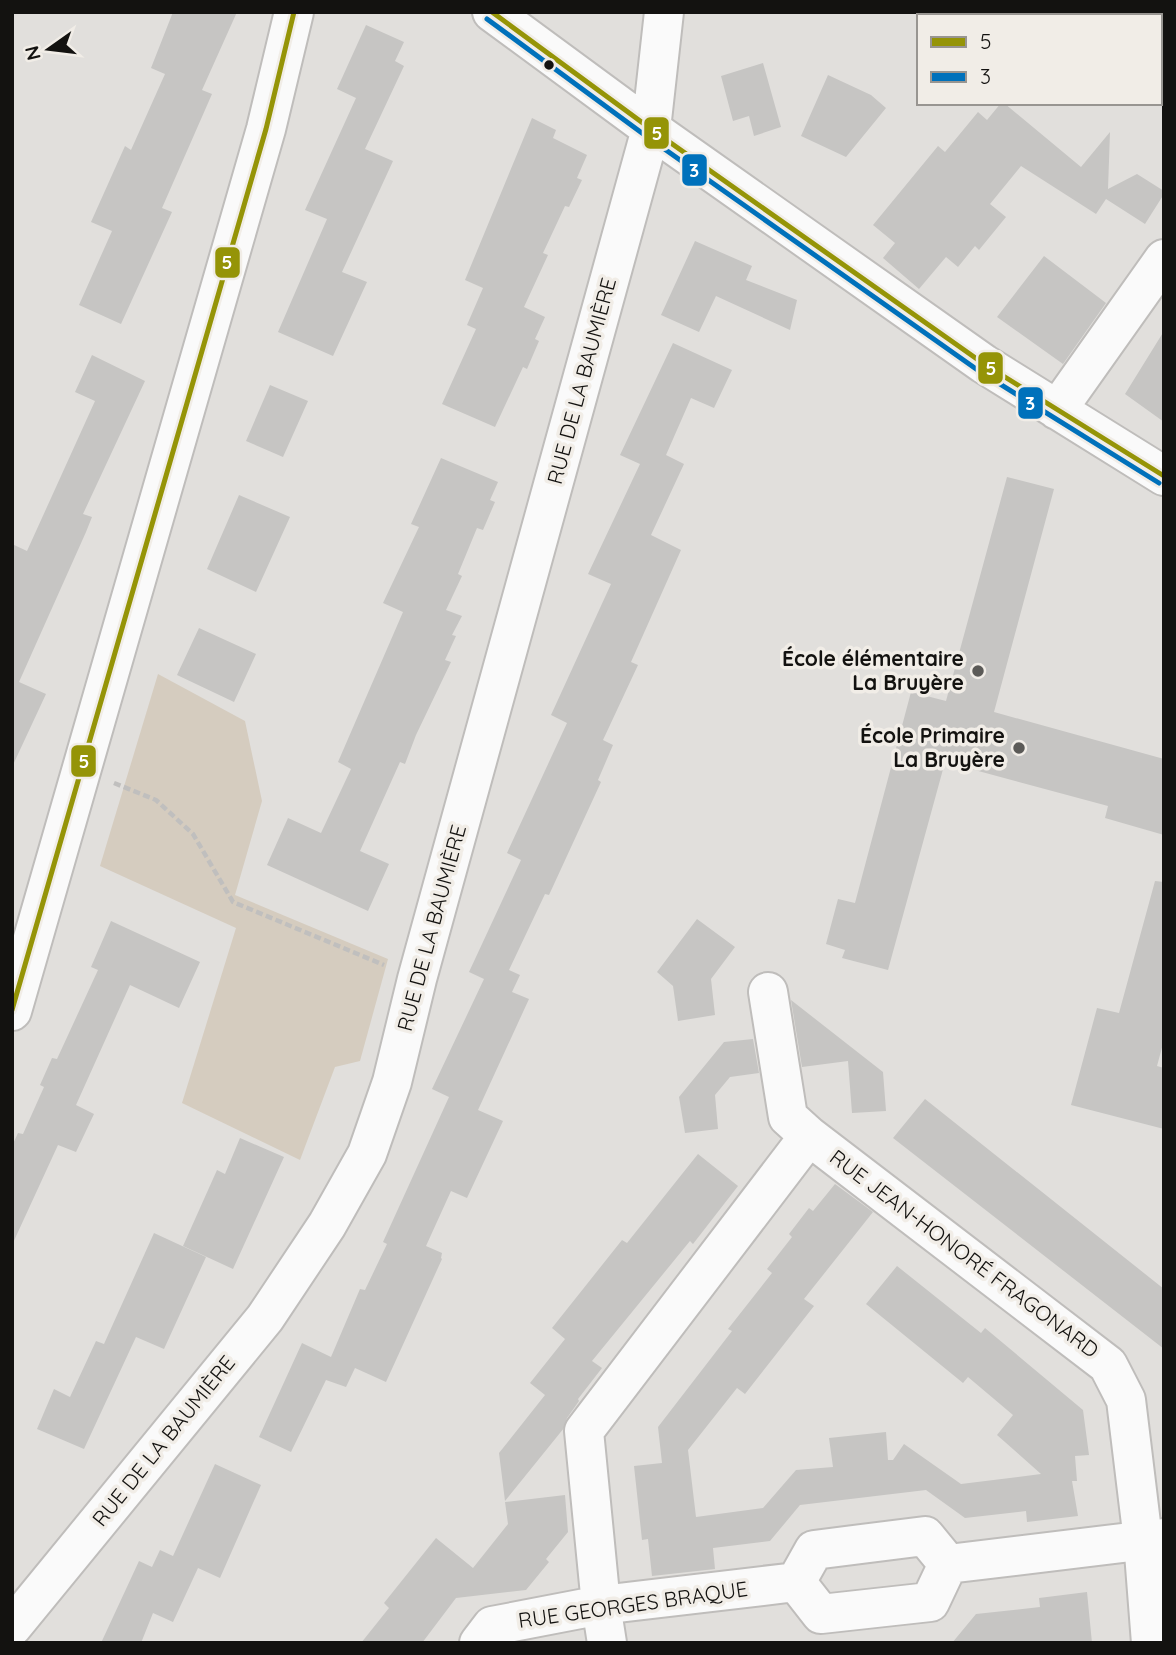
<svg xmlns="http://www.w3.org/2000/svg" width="1176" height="1655" font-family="Quicksand,sans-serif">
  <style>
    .green { fill: #d5ccbf }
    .building { fill: #c6c5c3 }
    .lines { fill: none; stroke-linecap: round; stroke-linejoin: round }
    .minor-casing { stroke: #bfbdbb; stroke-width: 42 }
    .path { stroke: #c0bfbe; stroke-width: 4.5; stroke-dasharray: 7 3.5; stroke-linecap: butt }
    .minor { stroke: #fafafa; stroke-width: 38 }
    .bus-1-casing { stroke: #f1ede7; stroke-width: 10 }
    .bus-2-casing { stroke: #f1ede7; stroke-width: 10 }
    .bus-1 { stroke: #959407; stroke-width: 5 }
    .bus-2 { stroke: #0071bb; stroke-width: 5 }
    .bus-dot { fill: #131210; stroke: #f1ede7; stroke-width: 2.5 }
    .poi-dot { fill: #5b5a57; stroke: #f1ede7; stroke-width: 2.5 }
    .labels { text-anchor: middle; stroke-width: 7; stroke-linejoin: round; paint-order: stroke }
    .street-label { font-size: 21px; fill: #131210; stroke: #f1ede7 }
    .poi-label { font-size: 21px; font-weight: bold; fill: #131210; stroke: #f1ede7; text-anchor: end }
    .line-badge { stroke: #f1ede7; stroke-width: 2.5 }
    .badge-label { font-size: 19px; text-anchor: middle; font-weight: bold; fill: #fff }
  </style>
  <rect width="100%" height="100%" fill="#e1dfdc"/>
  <path class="green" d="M 158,674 L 245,721 L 262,801 L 235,895 L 388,959 L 360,1061 L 335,1067 L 300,1160 L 182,1103 L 236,928 L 100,866 Z"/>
  <path class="building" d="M 173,12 L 237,12 L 202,90 L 212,94 L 162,208 L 172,212 L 121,324 L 79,305 L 112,231 L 91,222 L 125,146 L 131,150 L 165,74 L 151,68 Z
    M 366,25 L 404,42 L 395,61 L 404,66 L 365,149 L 393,161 L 342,272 L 367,282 L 333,356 L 278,332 L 327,219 L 305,210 L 356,98 L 337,89 Z
    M 763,63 L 781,127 L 754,136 L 749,116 L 733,121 L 721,76 Z
    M 828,75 L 871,95 L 886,108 L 846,157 L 801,136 Z
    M 1001,103 L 1004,103 L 1081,167 L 1110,132 L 1108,189 L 1137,174 L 1164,191 L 1164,194 L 1145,224 L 1106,199 L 1096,214 L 1021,166 L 990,204 L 1006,217 L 979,250 L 975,246 L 958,267 L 946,257 L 919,289 L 883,258 L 895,243 L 873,225 L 938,146 L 945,152 L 978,112 L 987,120 Z
    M 532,118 L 556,130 L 553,138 L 587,155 L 577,178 L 582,180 L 569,207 L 565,206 L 543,253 L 548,255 L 524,307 L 545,317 L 535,339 L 539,341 L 527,369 L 523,367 L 495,427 L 442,404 L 476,329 L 467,325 L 483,288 L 465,280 Z
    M 695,241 L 752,266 L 746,280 L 797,300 L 790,330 L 716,296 L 699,332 L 661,315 Z
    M 1044,256 L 1106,303 L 1063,364 L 997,317 Z
    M 1164,331 L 1164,422 L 1125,394 Z
    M 673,343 L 732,370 L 714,408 L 691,398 L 666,455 L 684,464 L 651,535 L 681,550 L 631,662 L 638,665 L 603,740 L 613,745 L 598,780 L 601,782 L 549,895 L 545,894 L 509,970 L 520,975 L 512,992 L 529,999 L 478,1110 L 503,1121 L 467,1198 L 451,1191 L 426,1246 L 442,1253 L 441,1258 L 442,1259 L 386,1382 L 355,1368 L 346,1387 L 326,1380 L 291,1452 L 259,1437 L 302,1343 L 331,1357 L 360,1289 L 365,1290 L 387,1244 L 383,1242 L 449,1097 L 432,1089 L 484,979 L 469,972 L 521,860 L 507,853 L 567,723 L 551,715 L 611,584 L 588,574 L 640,464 L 620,455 Z
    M 92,355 L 145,381 L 83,514 L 92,517 L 86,532 L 19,682 L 46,694 L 12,767 L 12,544 L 27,551 L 95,401 L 75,392 Z
    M 270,385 L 308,401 L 283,457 L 246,441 Z
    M 441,458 L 498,482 L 490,500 L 495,502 L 483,530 L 477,528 L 458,574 L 462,576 L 446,610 L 462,616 L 452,635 L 456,636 L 445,660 L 451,662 L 416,735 L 405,764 L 400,762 L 360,851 L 389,864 L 368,911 L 267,865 L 288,818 L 321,833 L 351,769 L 338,762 L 403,612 L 383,603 L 419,527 L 411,524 Z
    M 1007,477 L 1054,489 L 994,712 L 1164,759 L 1164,835 L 1105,818 L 1108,806 L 945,762 L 888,970 L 842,958 L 845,950 L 826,944 L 838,899 L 855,903 L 911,692 L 946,701 Z
    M 239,495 L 290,517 L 256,592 L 207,569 Z
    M 199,628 L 256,654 L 234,702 L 177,675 Z
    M 1155,881 L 1164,882 L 1164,1040 L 1157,1066 L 1164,1068 L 1164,1129 L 1071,1105 L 1097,1008 L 1119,1013 Z
    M 697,919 L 735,947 L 711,979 L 715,1015 L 678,1021 L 673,986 L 657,972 Z
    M 111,921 L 200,962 L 179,1008 L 130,985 L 76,1105 L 94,1114 L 76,1152 L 58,1145 L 12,1245 L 12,1146 L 18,1133 L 23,1134 L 44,1087 L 40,1085 L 52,1058 L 57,1059 L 98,970 L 91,967 Z
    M 791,1000 L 883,1072 L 886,1111 L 852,1113 L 848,1061 L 802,1067 Z
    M 753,1039 L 759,1073 L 730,1077 L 715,1095 L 718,1129 L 685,1133 L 679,1097 L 724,1042 Z
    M 925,1099 L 1164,1289 L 1164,1349 L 893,1138 Z
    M 240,1138 L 284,1157 L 233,1269 L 183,1246 L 217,1170 L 225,1174 Z
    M 698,1154 L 738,1186 L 693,1244 L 690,1241 L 592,1361 L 602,1368 L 578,1399 L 579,1401 L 567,1418 L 564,1428 L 505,1501 L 499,1453 L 545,1395 L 530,1383 L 565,1339 L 552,1328 L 622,1240 L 627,1243 Z
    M 835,1184 L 873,1212 L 804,1299 L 814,1306 L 745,1394 L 737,1388 L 688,1450 L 696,1517 L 763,1508 L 796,1470 L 833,1467 L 829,1438 L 886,1432 L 888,1460 L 893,1460 L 904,1444 L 961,1484 L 1041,1474 L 997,1435 L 1013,1415 L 968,1377 L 963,1383 L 866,1304 L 897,1266 L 981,1333 L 985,1328 L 1083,1410 L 1089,1455 L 1075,1456 L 1077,1481 L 1072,1481 L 1078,1516 L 1027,1522 L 1026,1511 L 965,1518 L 926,1490 L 800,1505 L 770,1541 L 713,1548 L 715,1569 L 652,1576 L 648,1539 L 642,1540 L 634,1466 L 662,1463 L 658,1427 L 732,1331 L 728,1329 L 772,1273 L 767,1269 L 792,1237 L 789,1234 L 809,1208 L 813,1211 Z
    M 154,1233 L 206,1257 L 164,1349 L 136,1337 L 84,1449 L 37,1429 L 54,1389 L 70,1397 L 96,1341 L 104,1344 Z
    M 215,1464 L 261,1485 L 220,1578 L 198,1568 L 173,1622 L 153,1613 L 141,1643 L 101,1643 L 139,1561 L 152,1567 L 160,1550 L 173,1556 Z
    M 565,1495 L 568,1532 L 546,1559 L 549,1562 L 526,1590 L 456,1598 L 422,1643 L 361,1643 L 389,1608 L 384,1603 L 436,1538 L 473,1568 L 508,1524 L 505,1502 Z
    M 1087,1592 L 1092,1643 L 952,1643 L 976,1614 L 1040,1607 L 1039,1598 Z"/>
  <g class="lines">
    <defs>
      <path id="minor" d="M 492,12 L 651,129 L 984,364 L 1164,476
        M 1057,410 L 1164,259
        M 768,992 L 788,1117 L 809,1136
        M 12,1011 L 266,129 L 294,12
        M 948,1564 L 1164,1538
        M 796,1582 L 821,1614 L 930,1602 L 948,1564
        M 796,1582 L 814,1550 L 925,1536 L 948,1564
        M 12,1627 L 265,1318 L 327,1225 L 367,1154 L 392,1082 L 417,979 L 651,129 L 664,12
        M 479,1643 L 492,1626 L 601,1605 L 796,1582
        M 607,1643 L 601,1605 L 584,1431 L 809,1136 L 1108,1365 L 1126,1400 L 1143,1540 L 1151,1643"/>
    </defs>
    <use href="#minor" class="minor-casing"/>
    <path class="path" d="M 114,783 L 156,800 L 193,834 L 233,902 L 384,965"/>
    <use href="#minor" class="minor"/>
    <defs>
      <path id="bus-1" d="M 492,12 L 651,129 L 984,364 L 1164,476
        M 12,1010 L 266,129 L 294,12"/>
      <path id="bus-2" d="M 487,19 L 646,136 L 979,371 L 1159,483"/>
    </defs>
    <use href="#bus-1" class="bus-1-casing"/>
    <use href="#bus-2" class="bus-2-casing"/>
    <use href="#bus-1" class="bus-1"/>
    <use href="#bus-2" class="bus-2"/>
  </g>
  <circle class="bus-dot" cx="549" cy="65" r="6"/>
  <g class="poi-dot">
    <circle cx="978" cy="671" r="7"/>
    <circle cx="1019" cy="748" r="7"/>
  </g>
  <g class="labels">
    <g class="street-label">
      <text transform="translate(582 381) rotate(-75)" y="7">RUE DE LA BAUMIÈRE</text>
      <text transform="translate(432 928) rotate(-75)" y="7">RUE DE LA BAUMIÈRE</text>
      <text transform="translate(964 1254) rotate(37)" y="7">RUE JEAN-HONORÉ FRAGONARD</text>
      <text transform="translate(164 1441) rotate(-51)" y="7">RUE DE LA BAUMIÈRE</text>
      <text transform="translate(633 1605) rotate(-8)" y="7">RUE GEORGES BRAQUE</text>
    </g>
    <g class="poi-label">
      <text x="964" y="666">École élémentaire<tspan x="964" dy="24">La Bruyère</tspan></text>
      <text x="1005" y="743">École Primaire<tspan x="1005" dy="24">La Bruyère</tspan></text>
    </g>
  </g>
  <g class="line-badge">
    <rect x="643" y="116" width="27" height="34" rx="7" fill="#959407"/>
    <rect x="681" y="153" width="27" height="34" rx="7" fill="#0071bb"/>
    <rect x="214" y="246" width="27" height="33" rx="7" fill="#959407"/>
    <rect x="977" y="351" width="27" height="34" rx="7" fill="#959407"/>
    <rect x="1017" y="386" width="27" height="34" rx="7" fill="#0071bb"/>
    <rect x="70" y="744" width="27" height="34" rx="7" fill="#959407"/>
  </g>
  <g class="badge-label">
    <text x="657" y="140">5</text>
    <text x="694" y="177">3</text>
    <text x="227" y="269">5</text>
    <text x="991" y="375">5</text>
    <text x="1030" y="410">3</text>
    <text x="84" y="768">5</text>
  </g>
  <rect width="1176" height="1655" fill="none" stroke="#131210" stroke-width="28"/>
  <rect x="917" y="14" width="245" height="91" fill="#f1ede7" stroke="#989591" stroke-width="2"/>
  <rect x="931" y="37" width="35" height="10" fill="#959407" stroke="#989591" stroke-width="2"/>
  <text x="980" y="49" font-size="21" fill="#131210">5</text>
  <rect x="931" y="72" width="35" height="10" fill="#0071bb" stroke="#989591" stroke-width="2"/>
  <text x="980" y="84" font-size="21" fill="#131210">3</text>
  <g transform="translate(49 49) rotate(256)" stroke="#f1ede7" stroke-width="5" paint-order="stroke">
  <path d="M0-5L12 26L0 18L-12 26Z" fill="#131210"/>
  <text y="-10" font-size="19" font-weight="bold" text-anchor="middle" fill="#131210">N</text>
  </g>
</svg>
